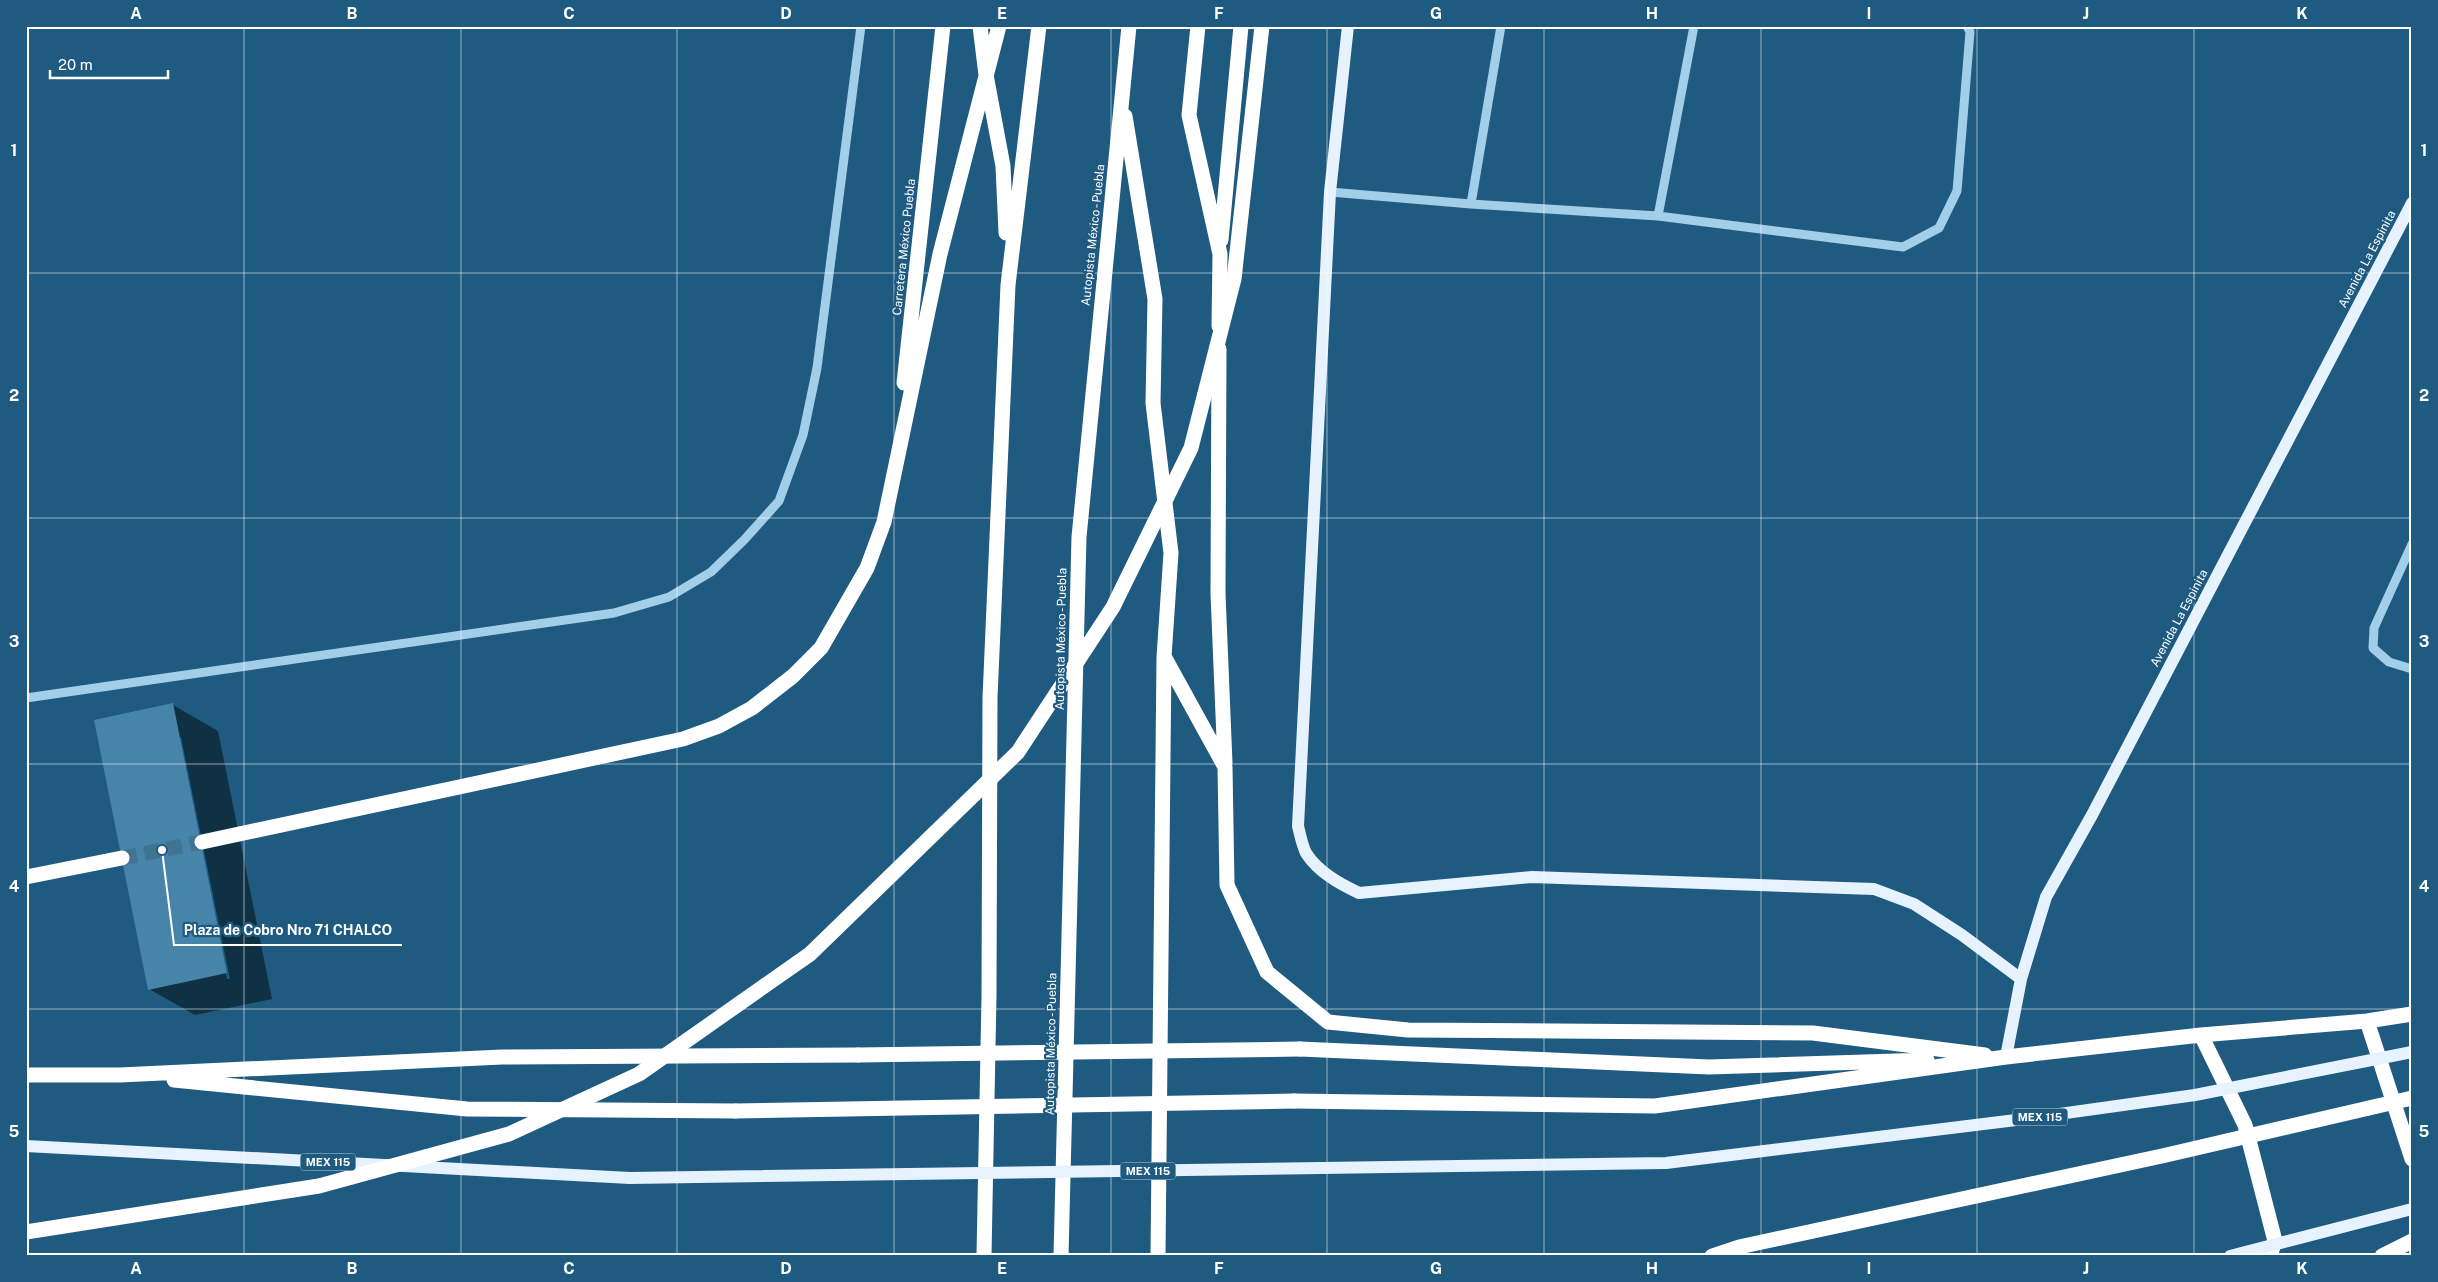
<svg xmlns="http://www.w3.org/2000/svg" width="2438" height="1282" font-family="'Public Sans',sans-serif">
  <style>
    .shadow { fill: #0007; fill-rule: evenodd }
    .building { fill: #4784aa }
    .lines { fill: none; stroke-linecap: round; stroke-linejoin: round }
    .highway-tunnel { stroke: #417393; stroke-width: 15; stroke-dasharray: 15 8; stroke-linecap: butt }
    .minor { stroke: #a3cee8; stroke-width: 9 }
    .major { stroke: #e6f3fe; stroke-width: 12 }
    .highway { stroke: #fff; stroke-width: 15 }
    .major-bridge { stroke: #e6f3fe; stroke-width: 12 }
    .highway-bridge { stroke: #fff; stroke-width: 15 }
    .grid { fill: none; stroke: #fff; stroke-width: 1; stroke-opacity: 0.55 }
    .labels { text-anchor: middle; stroke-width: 4.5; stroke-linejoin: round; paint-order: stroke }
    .shield { fill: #1f5a80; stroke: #bcced9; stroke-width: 1 }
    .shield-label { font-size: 11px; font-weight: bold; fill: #fff }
    .street-label { font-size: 12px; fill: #fff; stroke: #1f5a80 }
    .leader { fill: none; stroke: #fff; stroke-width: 2 }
    .callout-dot { fill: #fff; stroke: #1f5a80; stroke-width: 2 }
    .callout-label { font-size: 14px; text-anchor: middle; font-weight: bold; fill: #fff; stroke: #1f5a80; stroke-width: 4.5; stroke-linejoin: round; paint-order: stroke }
    .neatline { fill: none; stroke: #fff; stroke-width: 2 }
    .grid-label { font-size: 16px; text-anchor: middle; font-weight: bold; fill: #fff }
  </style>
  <rect width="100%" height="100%" fill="#1f5a80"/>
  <path class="shadow" d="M 173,705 L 218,731 L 272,999 L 195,1015 L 149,989 ZM 179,737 L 181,737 L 230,979 L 227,979 Z"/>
  <path class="building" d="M 173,703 L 227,973 L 148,990 L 94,720 Z"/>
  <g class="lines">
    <path class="highway-tunnel" d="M 122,858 L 202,842"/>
    <path class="minor" d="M 1501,26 L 1471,204 L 1658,216 L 1903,247 L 1939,228 L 1957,191 L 1970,32 L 1967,26
      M 1330,192 L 1471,204
      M 1658,216 L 1694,26
      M 2412,544 L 2374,628 L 2373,648 L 2389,662 L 2412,669
      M 26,698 L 614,613 L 669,597 L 711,572 L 744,540 L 779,501 L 803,435 L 817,368 L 861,26"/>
    <path class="major" d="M 1348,26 L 1330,192 L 1298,826 C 1300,834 1302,845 1306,853 C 1318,872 1340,884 1359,893 L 1532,877 L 1874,889 L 1914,904 L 1962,935 L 2021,979
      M 2006,1057 L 2021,979 L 2046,897 L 2092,815 L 2412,203
      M 26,1146 L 630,1178"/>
    <path class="highway" d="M 980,26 L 986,75 L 1003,166 L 1006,233
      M 1198,26 L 1189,115 L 1220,254 L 1219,326
      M 1125,116 L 1155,299 L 1153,403 L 1171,553 L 1164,657 L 1158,1256
      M 1221,240 L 1241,26
      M 1219,349 L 1218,594 L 1225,763
      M 904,383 L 943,26
      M 1165,658 L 1225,767 L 1227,885 L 1267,972 L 1328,1022 L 1408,1030 L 1813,1033 L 1985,1055
      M 202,842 L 683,739 L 719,726 L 752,708 L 793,676 L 821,648 L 867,568 L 884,522 L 940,254 L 999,26
      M 26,877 L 122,858
      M 2367,1021 L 2412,1159
      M 2201,1035 L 2245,1125 L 2275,1241 L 2270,1256
      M 1300,1049 L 1709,1067 L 1927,1060
      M 26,1075 L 120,1075 L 502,1057 L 858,1055
      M 174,1080 L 467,1109 L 736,1111
      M 1294,1101 L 1655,1106 L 2006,1057 L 2201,1035 L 2367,1021 L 2412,1014
      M 984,1256 L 989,996 L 990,698 L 1008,285 L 1039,26
      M 1061,1256 L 1079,537 L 1129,26
      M 2382,1256 L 2412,1241"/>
    <path class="major-bridge" d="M 630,1178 L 1666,1163 L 2016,1120 L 2195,1095 L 2412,1052
      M 2230,1256 L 2412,1209"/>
    <path class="highway-bridge" d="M 858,1055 L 1300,1049
      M 736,1111 L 1294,1101
      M 26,1232 L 319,1186 L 509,1134 L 639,1074 L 810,954 L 1018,752 L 1113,607 L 1191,448 L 1234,279 L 1262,26
      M 1712,1256 L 1739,1247 L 2162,1156 L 2412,1098"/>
  </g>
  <path class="grid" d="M 244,26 L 244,1256M 461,26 L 461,1256M 677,26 L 677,1256M 894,26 L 894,1256M 1111,26 L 1111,1256M 1327,26 L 1327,1256M 1544,26 L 1544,1256M 1761,26 L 1761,1256M 1977,26 L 1977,1256M 2194,26 L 2194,1256M 26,273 L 2412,273M 26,518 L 2412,518M 26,764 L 2412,764M 26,1009 L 2412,1009"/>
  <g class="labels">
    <g class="shield">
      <rect x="2012.5" y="1108.5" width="55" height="17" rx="4"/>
      <rect x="300.5" y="1153.5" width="55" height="17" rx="4"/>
      <rect x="1120.5" y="1162.5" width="55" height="17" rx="4"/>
    </g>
    <g class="shield-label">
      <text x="2040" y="1121">MEX 115</text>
      <text x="328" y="1166">MEX 115</text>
      <text x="1148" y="1175">MEX 115</text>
    </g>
    <g class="street-label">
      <text transform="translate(1093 235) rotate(-84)" y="4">Autopista México - Puebla</text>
      <text transform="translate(904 247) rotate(-84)" y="4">Carretera México Puebla</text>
      <text transform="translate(2367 259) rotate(-62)" y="4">Avenida La Espinita</text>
      <text transform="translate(2179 618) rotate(-62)" y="4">Avenida La Espinita</text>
      <text transform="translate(1061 639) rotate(-89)" y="4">Autopista México - Puebla</text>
      <text transform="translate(1051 1044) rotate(-89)" y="4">Autopista México - Puebla</text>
    </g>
  </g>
  <path class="leader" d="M162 850L174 945H402"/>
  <circle class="callout-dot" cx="162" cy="850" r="5"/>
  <g class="callout-label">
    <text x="288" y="935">Plaza de Cobro Nro 71 CHALCO</text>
  </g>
  <rect width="2438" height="1282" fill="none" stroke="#1f5a80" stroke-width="55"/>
  <path d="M50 70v8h118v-8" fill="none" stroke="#ffffff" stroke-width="2.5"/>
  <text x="58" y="70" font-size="15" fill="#ffffff" stroke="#1f5a80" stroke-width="4" paint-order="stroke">20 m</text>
  <rect x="28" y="28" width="2382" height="1226" class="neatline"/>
  <g class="grid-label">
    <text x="136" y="19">A</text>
    <text x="352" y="19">B</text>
    <text x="569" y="19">C</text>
    <text x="786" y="19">D</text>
    <text x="1002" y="19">E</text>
    <text x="1219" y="19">F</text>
    <text x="1436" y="19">G</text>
    <text x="1652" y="19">H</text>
    <text x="1869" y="19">I</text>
    <text x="2086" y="19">J</text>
    <text x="2302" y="19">K</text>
    <text x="14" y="156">1</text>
    <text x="2424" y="156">1</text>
    <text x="14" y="401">2</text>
    <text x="2424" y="401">2</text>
    <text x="14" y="647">3</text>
    <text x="2424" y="647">3</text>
    <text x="14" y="892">4</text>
    <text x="2424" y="892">4</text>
    <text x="14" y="1137">5</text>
    <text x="2424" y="1137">5</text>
    <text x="136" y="1274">A</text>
    <text x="352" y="1274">B</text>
    <text x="569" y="1274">C</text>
    <text x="786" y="1274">D</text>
    <text x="1002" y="1274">E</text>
    <text x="1219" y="1274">F</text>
    <text x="1436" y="1274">G</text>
    <text x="1652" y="1274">H</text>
    <text x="1869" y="1274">I</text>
    <text x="2086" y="1274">J</text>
    <text x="2302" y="1274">K</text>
  </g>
</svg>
